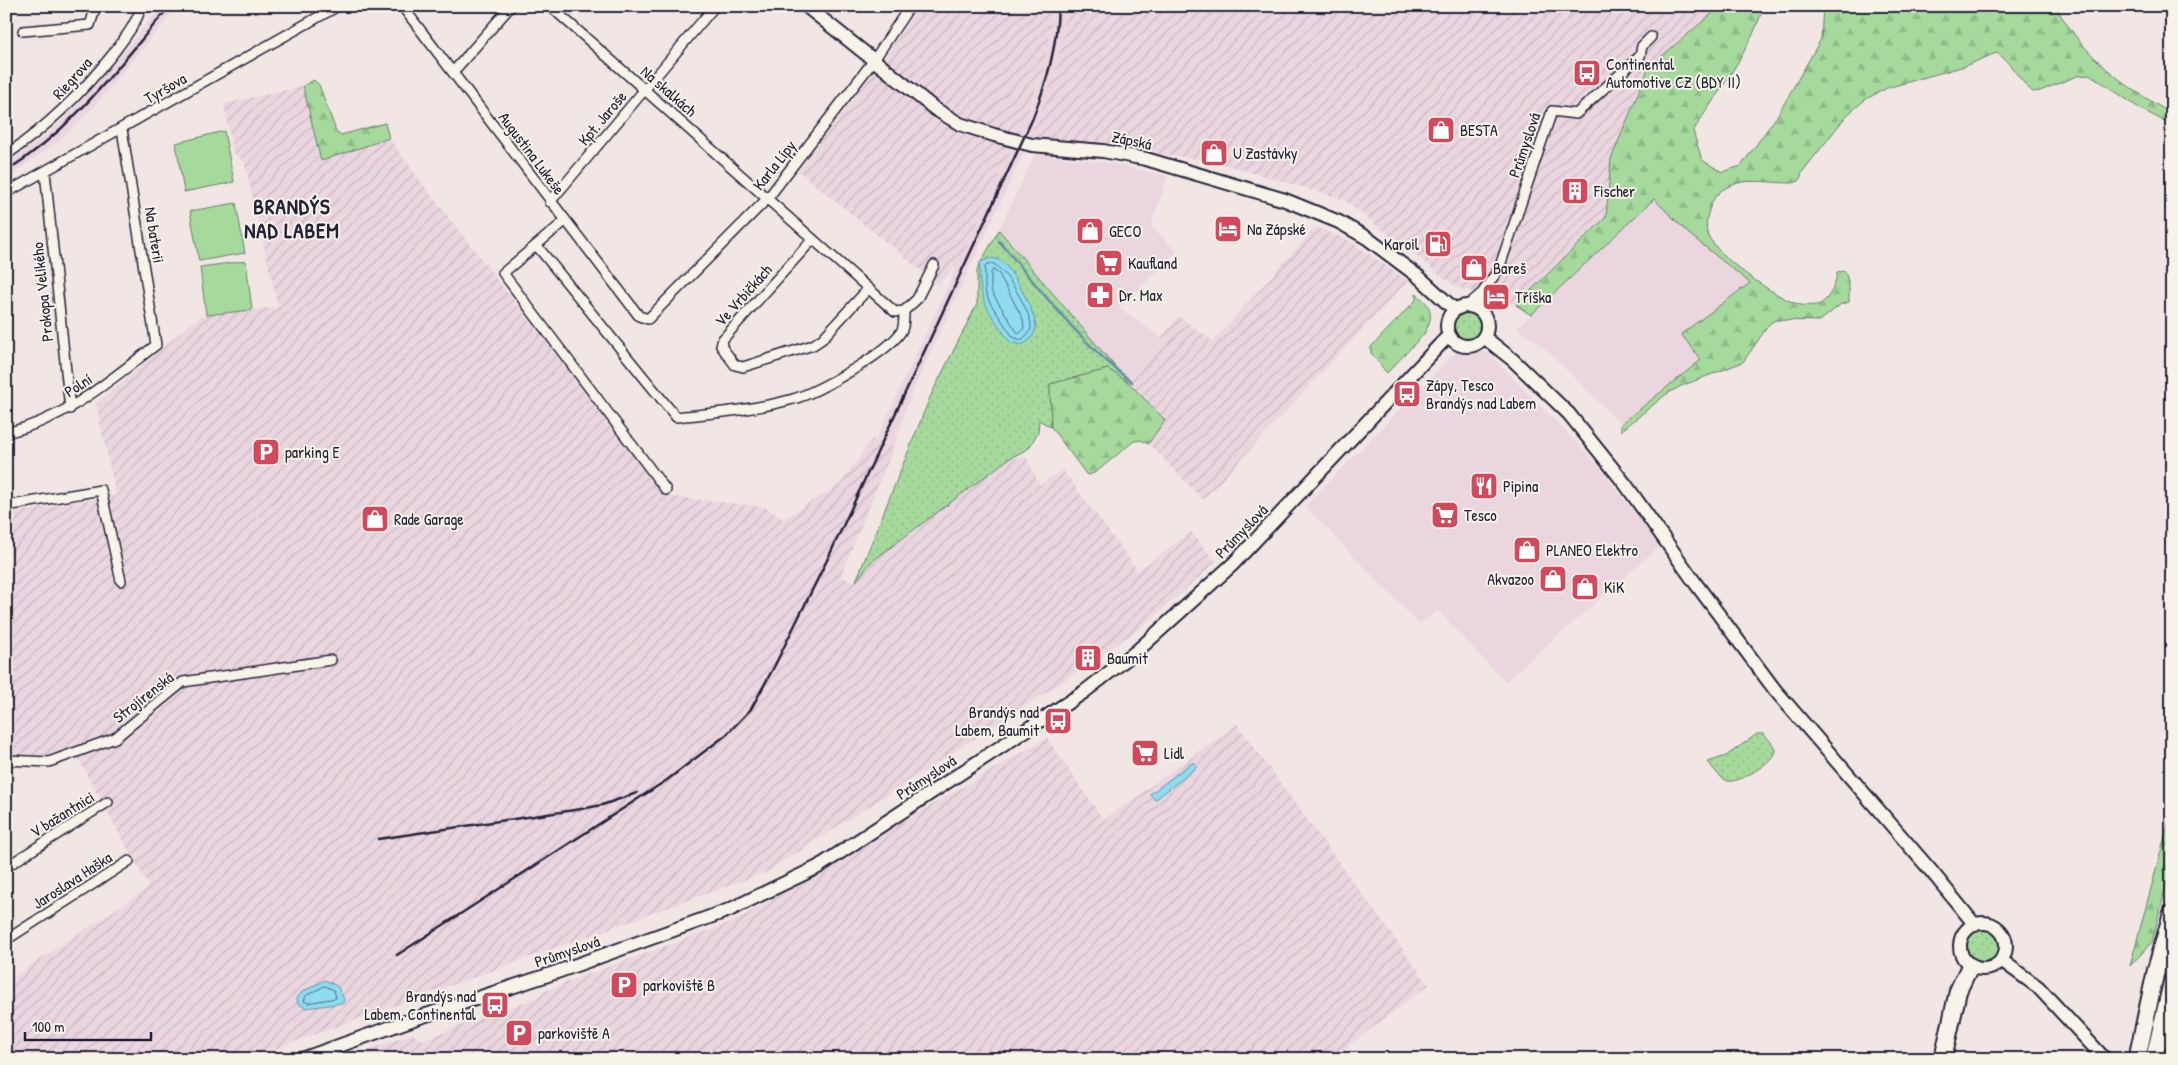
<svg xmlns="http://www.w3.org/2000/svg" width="2178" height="1065" font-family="'Patrick Hand',sans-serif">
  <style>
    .built { fill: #ebd6e0 }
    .industrial { fill: url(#industrial-furrows) }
    .grass { fill: url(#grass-dots); stroke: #647e6c }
    .forest { fill: url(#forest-firs); stroke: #647e6c }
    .green { fill: #a6da9d; stroke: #647e6c }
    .water { fill: #8fdbef; stroke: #6391a7 }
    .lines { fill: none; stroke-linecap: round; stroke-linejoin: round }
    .shore { stroke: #4e6c83; stroke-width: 1 }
    .stream { stroke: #6391a7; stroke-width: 2.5 }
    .street-casing { stroke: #22223b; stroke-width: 12 }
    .secondary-casing { stroke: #22223b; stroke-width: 16 }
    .highway-casing { stroke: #22223b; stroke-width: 20 }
    .street { stroke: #f7f3e8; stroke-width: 9 }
    .secondary { stroke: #f7f3e8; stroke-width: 12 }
    .highway { stroke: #f7f3e8; stroke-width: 16 }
    .rail { stroke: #22223b; stroke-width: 2.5 }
    .labels { text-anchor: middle; stroke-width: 4; stroke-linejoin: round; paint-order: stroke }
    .poi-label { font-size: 16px; fill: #22223b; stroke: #f7f3e8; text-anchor: start }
    .street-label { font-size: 16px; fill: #22223b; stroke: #f7f3e8 }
    .district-label { font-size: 21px; font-weight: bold; letter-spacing: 1px; fill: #22223b; stroke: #f7f3e8 }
  </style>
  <defs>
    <pattern id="industrial-furrows" width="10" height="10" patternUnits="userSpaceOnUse" patternTransform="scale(1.25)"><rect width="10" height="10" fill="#ebd6e0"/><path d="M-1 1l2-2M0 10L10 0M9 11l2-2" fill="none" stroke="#c9b7c1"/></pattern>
    <pattern id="grass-dots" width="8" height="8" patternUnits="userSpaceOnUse" patternTransform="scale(1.25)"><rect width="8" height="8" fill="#a6da9d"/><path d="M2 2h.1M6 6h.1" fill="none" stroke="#8fbb88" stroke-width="1.8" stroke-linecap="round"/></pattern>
    <pattern id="forest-firs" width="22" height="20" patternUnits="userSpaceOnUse" patternTransform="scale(1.25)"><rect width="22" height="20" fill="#a6da9d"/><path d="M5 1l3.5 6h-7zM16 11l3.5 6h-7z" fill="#8fbb88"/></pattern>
  </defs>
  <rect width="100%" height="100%" fill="#f2e6e4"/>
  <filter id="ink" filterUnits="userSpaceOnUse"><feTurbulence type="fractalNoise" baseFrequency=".02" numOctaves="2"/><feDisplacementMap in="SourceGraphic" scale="10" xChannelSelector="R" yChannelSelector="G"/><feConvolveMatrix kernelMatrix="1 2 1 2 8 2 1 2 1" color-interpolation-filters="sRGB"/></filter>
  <g filter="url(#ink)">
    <path class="built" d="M 162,6 L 178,6 L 94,107 L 57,143 L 6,178 L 6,163 L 49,133 L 74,109 Z
      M 1052,6 L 1064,6 L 1063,36 L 1056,70 L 1038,122 L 911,395 L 894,447 L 876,440 L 1026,117 L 1038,87 L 1050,34 Z
      M 1035,154 L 1111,163 L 1168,176 L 1151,226 L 1177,252 L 1119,308 L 1162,338 L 1129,383 L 999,230 Z
      M 1654,199 L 1689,234 L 1750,283 L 1681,333 L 1701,360 L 1621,424 L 1545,349 L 1517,328 Z
      M 1456,352 L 1487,352 L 1596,462 L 1660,546 L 1505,682 L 1438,611 L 1419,624 L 1305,506 Z"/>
    <path class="industrial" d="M 918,6 L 1052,6 L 1050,34 L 1044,67 L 1026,117 L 958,265 L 938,284 L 798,171 L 884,59 Z
      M 1064,6 L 1721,6 L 1649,67 L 1611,159 L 1606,217 L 1516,305 L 1456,287 L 1343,199 L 1212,161 L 1035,137 L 1032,135 L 1056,70 L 1063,36 Z
      M 303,86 L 321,161 L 389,138 L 431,195 L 667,496 L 765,507 L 783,519 L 840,484 L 872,439 L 894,447 L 840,577 L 856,581 L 871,562 L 1007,460 L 1026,457 L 1040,485 L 1062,469 L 1138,571 L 1191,532 L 1216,562 L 1148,622 L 1070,677 L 767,872 L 247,1059 L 6,1059 L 6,982 L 149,887 L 77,757 L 10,766 L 13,725 L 6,683 L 6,514 L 116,495 L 96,404 L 200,316 L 278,307 L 244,161 L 233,153 L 224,104 Z
      M 1316,227 L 1350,241 L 1408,281 L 1203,500 L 1148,443 L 1165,420 L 1129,383 L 1178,316 L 1213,341 Z
      M 1237,724 L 1429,985 L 1331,1059 L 343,1059 L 412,1034 L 422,1040 L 540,996 L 542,992 L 588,974 L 737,920 L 809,876 L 1047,738 L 1104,820 Z"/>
    <path class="grass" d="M 999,230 L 1129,383 L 1108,369 L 1050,384 L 1051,427 L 1039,420 L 1038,432 L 1029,448 L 1007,460 L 871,562 L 856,581 L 931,395 L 977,304 L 977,269 Z
      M1451 326a15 15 0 1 1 30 0a15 15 0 1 1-30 0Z
      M 1757,734 L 1764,734 C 1768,739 1774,744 1775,750 C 1776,761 1738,784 1728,781 C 1719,778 1714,769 1708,762 L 1726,756 Z
      M1965 947a17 17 0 1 1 34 0a17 17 0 1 1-34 0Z"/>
    <path class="forest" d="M 1721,6 L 1763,6 C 1754,46 1715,96 1693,131 L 1702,160 L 1722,172 L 1741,166 L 1777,116 L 1821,39 L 1823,6 L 2055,6 C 2087,59 2120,83 2172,114 L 2172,119 L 2164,121 L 2139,108 L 2091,75 L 2077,76 L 2040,91 L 2033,92 C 2020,82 2008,58 1996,53 L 1965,66 L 1887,88 L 1866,99 L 1847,115 L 1803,171 L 1799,181 L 1792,183 C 1776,183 1758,180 1742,182 C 1729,185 1718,190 1712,202 C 1708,212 1704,225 1708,235 C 1717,257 1774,296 1797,304 C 1803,306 1814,306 1820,304 C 1831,298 1836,283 1837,272 L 1845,271 L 1849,285 L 1849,302 L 1841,304 L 1820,321 L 1776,320 L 1770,323 L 1743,362 L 1679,387 L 1665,395 L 1621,431 L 1621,424 L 1701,360 L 1681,334 L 1750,283 L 1689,234 L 1654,199 L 1531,315 L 1516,305 L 1606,217 L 1611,159 L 1649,67 Z
      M 314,80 L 319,85 L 336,131 L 341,135 L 385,123 L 389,138 L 321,161 L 303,86 Z
      M 1416,294 C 1433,306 1434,316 1424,334 L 1387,373 L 1371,353 L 1371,347 L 1416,300 Z
      M 1108,369 L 1129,383 L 1165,420 L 1148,444 L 1141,440 L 1134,441 L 1096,472 L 1089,475 L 1086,474 L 1051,427 L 1050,384 Z
      M 2172,810 L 2172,863 L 2152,942 L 2130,966 Z"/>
    <path class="green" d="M 224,131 L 234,182 L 184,192 L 176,143 Z
      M 236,203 L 245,253 L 199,261 L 190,211 Z
      M 246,261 L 252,310 L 206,315 L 200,267 Z"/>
    <path class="water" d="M 991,258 C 998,259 1003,261 1007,267 C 1016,278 1040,319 1035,331 C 1033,338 1027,342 1022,345 L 1010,342 C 989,311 977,301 980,262 Z
      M 1193,762 L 1197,767 L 1155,800 L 1150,794 Z
      M 325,980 L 337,986 L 344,999 L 343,1003 L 306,1008 L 298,1004 L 297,998 L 302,992 Z"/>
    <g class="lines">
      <path class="shore" d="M 991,263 C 1004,265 1033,315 1031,328 C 1030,333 1025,337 1021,340 L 1013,337 L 990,303 L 985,291 L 985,266 Z
        M 993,270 L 999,274 L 1023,319 L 1024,328 L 1020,333 L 1017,332 L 994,296 L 991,290 L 991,273 Z
        M 325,986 L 334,990 L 336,998 L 308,1003 L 304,1001 L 306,996 Z"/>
      <path class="stream" d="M 999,241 C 1041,290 1080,343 1132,382"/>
      <defs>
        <path id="street" d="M 402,6 L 639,316 L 648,319 L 768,198 L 874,60 L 910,6
          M 550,6 L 895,312 L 904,311 L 917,299 L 934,265
          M 23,31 L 90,25 L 96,6
          M 453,72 L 511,6
          M 6,155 C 47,127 81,94 112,55 C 124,39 135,26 142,6
          M 45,172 L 70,409
          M 6,193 L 338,6
          M 550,202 L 715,6
          M 565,221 L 503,273 L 666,490
          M 813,239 L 723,339 L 721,346 L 735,365 L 743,367 L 813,345 L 822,339 L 868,289
          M 537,246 L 676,417 C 716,413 755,410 793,399 C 817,393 891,351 902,330 C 904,326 904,317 904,311
          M 1482,293 L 1482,313
          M 1467,306 L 1482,293 L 1499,269 L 1552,111 L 1576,114 L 1640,56 L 1642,46 L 1651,37
          M 6,433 C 66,419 109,381 156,345 L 122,129
          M 6,506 L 101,490 L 121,581
          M 6,760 L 49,762 L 115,738 L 183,682 L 331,660
          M 6,867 L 108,802
          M 6,940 L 129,861"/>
        <path id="secondary" d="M 806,6 L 935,109 L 960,124 L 994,135 L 1032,145 L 1103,151 L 1146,159 L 1285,200 L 1339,222 L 1367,238 L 1419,277 L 1455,310
          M1447 326a20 20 0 1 1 40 0a20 20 0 1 1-40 0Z
          M 1484,337 L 1513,360 L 1569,414 L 1626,485 L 1696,584 L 1775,690 L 1932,872 L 1975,925
          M1960 946a23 23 0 1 1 46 0a23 23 0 1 1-46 0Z
          M 2001,960 L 2038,987 L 2105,1059
          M 302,1059 L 411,1020 L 554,973 L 729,910 L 818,867 L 1084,692 L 1138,650 L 1233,564 L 1449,335"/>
        <path id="highway" d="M 1943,1059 L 1958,991 L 1970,966
          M 2137,1059 L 2156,970 L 2172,913
          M 2154,1059 L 2172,982"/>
      </defs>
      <use href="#street" class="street-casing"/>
      <use href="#secondary" class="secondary-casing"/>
      <use href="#highway" class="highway-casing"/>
      <use href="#street" class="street"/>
      <use href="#secondary" class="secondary"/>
      <use href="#highway" class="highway"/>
      <path class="rail" d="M 6,171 C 75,128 118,66 170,6
        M 378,839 L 581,809 L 602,805 L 637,793
        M 397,955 L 667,780 L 726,735 L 751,709 L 774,667 L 830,554 L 1032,120 C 1047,82 1057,47 1058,6"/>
    </g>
  </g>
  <defs>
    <symbol id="bus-square" viewBox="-11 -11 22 22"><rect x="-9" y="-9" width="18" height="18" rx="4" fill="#d1495b" stroke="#f7f3e8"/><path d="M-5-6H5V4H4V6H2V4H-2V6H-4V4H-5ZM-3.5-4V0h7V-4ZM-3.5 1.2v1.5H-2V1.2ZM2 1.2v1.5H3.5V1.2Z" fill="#fff"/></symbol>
    <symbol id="shop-square" viewBox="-11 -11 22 22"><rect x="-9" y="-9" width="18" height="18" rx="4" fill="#d1495b" stroke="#f7f3e8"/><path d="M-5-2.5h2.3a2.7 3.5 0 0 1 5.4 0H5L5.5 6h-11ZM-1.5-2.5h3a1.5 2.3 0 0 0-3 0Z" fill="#fff"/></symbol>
    <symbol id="building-square" viewBox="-11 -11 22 22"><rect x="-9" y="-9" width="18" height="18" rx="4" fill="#d1495b" stroke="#f7f3e8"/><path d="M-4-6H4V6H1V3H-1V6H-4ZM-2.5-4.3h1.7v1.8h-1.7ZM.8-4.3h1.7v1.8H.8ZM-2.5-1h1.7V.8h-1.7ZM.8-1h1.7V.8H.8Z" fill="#fff"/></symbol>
    <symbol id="hotel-square" viewBox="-11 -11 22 22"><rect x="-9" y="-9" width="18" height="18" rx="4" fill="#d1495b" stroke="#f7f3e8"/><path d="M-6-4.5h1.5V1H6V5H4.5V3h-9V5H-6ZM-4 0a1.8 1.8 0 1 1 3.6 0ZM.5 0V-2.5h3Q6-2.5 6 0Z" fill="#fff"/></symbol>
    <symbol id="fuel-square" viewBox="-11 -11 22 22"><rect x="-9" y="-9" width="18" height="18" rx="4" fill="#d1495b" stroke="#f7f3e8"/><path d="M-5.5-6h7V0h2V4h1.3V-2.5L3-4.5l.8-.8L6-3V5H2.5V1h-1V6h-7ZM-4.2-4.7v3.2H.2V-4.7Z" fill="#fff"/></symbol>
    <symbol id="supermarket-square" viewBox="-11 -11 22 22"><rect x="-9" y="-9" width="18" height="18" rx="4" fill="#d1495b" stroke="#f7f3e8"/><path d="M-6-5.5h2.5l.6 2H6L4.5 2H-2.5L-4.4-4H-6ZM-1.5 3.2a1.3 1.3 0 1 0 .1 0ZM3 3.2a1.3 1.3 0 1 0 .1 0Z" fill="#fff"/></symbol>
    <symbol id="pharmacy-square" viewBox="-11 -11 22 22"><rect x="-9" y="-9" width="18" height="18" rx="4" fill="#d1495b" stroke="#f7f3e8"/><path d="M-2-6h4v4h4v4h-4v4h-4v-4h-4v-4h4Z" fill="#fff"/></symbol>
    <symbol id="parking-square" viewBox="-11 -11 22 22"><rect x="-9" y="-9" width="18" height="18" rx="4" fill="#d1495b" stroke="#f7f3e8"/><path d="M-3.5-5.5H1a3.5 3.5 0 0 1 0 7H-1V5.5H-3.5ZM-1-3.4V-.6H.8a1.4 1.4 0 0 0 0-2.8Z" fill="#fff"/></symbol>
    <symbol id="restaurant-square" viewBox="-11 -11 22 22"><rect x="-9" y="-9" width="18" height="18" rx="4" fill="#d1495b" stroke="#f7f3e8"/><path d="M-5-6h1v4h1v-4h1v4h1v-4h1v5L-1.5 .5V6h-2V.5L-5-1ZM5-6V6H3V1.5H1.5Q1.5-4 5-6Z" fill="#fff"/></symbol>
  </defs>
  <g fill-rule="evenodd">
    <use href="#bus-square" x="1571" y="57" width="32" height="32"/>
    <use href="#shop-square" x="1425" y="114" width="32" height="32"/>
    <use href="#shop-square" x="1198" y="137" width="32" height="32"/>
    <use href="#building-square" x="1559" y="175" width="32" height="32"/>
    <use href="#hotel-square" x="1212" y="213" width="32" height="32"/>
    <use href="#shop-square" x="1074" y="215" width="32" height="32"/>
    <use href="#fuel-square" x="1422" y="228" width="32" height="32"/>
    <use href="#supermarket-square" x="1093" y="247" width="32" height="32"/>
    <use href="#shop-square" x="1458" y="252" width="32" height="32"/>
    <use href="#pharmacy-square" x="1084" y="279" width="32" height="32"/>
    <use href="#hotel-square" x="1480" y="281" width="32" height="32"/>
    <use href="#bus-square" x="1391" y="378" width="32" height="32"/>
    <use href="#parking-square" x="250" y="436" width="32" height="32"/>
    <use href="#restaurant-square" x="1468" y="470" width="32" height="32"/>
    <use href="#supermarket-square" x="1429" y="499" width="32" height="32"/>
    <use href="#shop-square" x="359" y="503" width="32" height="32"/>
    <use href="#shop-square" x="1511" y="534" width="32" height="32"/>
    <use href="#shop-square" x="1537" y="563" width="32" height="32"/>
    <use href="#shop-square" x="1569" y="571" width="32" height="32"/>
    <use href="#building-square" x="1072" y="642" width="32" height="32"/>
    <use href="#bus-square" x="1042" y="705" width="32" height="32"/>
    <use href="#supermarket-square" x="1129" y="737" width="32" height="32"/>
    <use href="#parking-square" x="608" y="969" width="32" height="32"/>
    <use href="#bus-square" x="479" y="989" width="32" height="32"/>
    <use href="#parking-square" x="503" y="1017" width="32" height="32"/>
  </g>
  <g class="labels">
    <g class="poi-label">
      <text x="1606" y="70">Continental<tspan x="1606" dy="18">Automotive CZ (BDY II)</tspan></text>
      <text x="1460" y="136">BESTA</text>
      <text x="1233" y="159">U Zastávky</text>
      <text x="1594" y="197">Fischer</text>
      <text x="1247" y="235">Na Zápské</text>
      <text x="1109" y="237">GECO</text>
      <text x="1419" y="250" text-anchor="end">Karoil</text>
      <text x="1128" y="269">Kaufland</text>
      <text x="1493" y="274">Bareš</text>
      <text x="1119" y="301">Dr. Max</text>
      <text x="1515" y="303">Tříška</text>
      <text x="1426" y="391">Zápy, Tesco<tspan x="1426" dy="18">Brandýs nad Labem</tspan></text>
      <text x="285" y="458">parking E</text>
      <text x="1503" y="492">Pipina</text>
      <text x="1464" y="521">Tesco</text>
      <text x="394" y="525">Rade Garage</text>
      <text x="1546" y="556">PLANEO Elektro</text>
      <text x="1534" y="585" text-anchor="end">Akvazoo</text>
      <text x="1604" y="593">KiK</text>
      <text x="1107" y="664">Baumit</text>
      <text x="1039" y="718" text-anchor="end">Brandýs nad<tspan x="1039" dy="18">Labem, Baumit</tspan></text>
      <text x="1164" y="759">Lidl</text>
      <text x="643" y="991">parkoviště B</text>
      <text x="476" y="1002" text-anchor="end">Brandýs nad<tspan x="476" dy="18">Labem, Continental</tspan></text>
      <text x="538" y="1039">parkoviště A</text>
    </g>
    <g class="street-label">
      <text transform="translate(72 78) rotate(-48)" y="6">Riegrova</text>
      <text transform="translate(165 88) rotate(-30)" y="6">Tyršova</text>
      <text transform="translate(669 91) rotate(41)" y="6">Na skalkách</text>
      <text transform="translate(602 118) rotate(-50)" y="6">Kpt. Jaroše</text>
      <text transform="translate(1132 140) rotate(12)" y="6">Zápská</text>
      <text transform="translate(1524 145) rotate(-71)" y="6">Průmyslová</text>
      <text transform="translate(532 153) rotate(53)" y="6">Augustina Lukeše</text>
      <text transform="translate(774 165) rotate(-52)" y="6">Karla Lípy</text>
      <text transform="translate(155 235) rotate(81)" y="6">Na baterii</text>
      <text transform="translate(42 292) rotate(-96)" y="6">Prokopa Velikého</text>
      <text transform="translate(743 295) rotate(-48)" y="6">Ve Vrbičkách</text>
      <text transform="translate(78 385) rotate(-33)" y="6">Polní</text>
      <text transform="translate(1241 531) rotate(-46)" y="6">Průmyslová</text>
      <text transform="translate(143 697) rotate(-38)" y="6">Strojírenská</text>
      <text transform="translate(926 777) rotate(-33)" y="6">Průmyslová</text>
      <text transform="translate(62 814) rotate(-32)" y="6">V bažantnici</text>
      <text transform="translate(72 880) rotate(-33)" y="6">Jaroslava Haška</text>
      <text transform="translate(567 951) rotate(-19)" y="6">Průmyslová</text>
    </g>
    <g class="district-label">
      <text x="292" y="214">BRANDÝS<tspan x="292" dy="24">NAD LABEM</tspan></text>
    </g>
  </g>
  <rect width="2178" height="1065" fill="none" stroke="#f7f3e8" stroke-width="25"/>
  <rect x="12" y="12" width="2153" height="1040" fill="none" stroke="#22223b" stroke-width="2" filter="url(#ink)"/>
  <path d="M25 1032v8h126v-8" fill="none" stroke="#22223b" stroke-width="2.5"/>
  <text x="32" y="1032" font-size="15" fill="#22223b" stroke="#f7f3e8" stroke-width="4" paint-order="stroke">100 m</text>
</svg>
